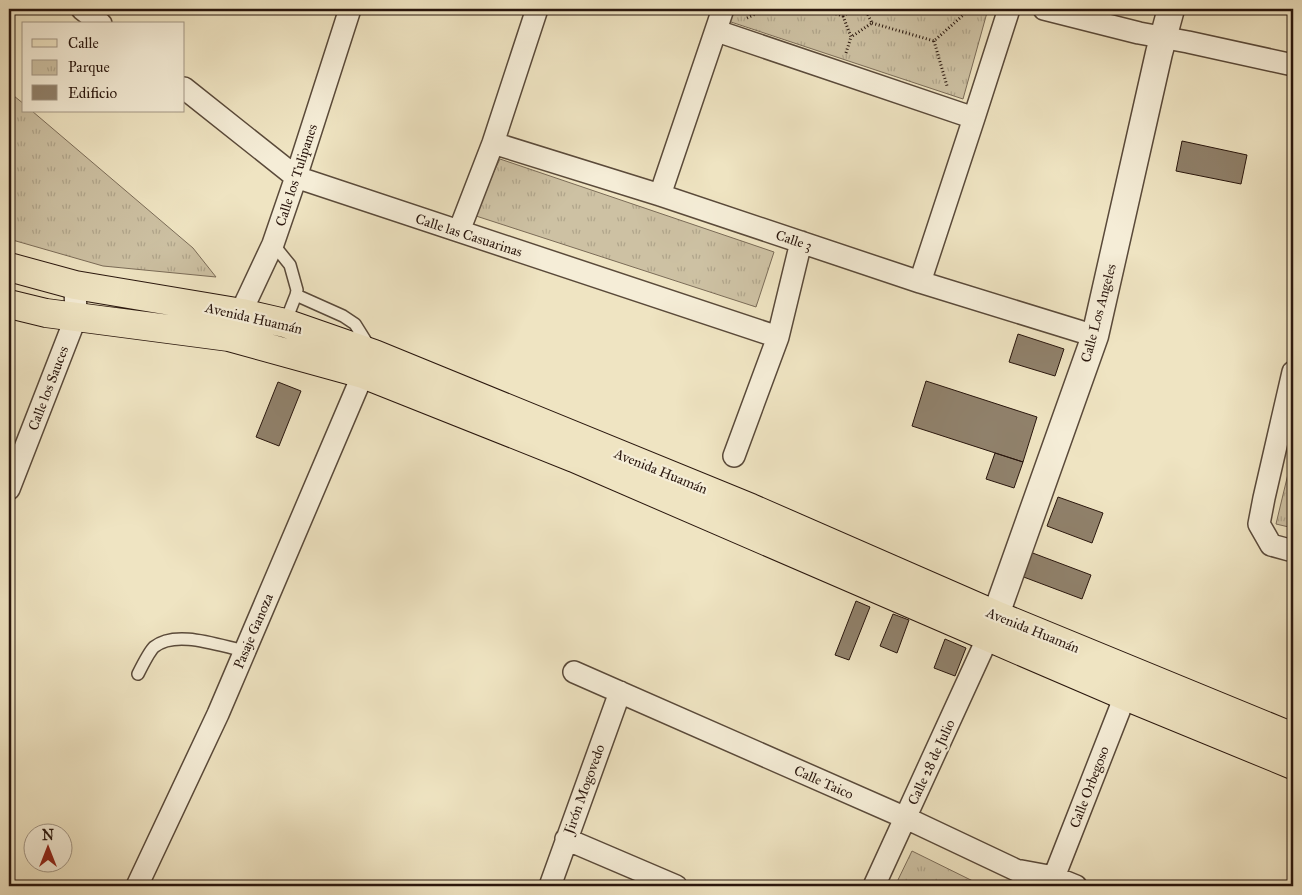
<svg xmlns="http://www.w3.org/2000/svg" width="1302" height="895" font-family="'IM FELL Great Primer',serif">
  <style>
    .park { fill: url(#park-tufts); stroke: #7b6c58 }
    .building { fill: #90816b; stroke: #29160d }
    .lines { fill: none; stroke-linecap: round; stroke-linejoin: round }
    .service-casing { stroke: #5a4a3a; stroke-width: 14 }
    .minor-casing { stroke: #5a4a3a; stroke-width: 24 }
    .tertiary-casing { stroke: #5a4a3a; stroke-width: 29 }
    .primary-casing { stroke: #29160d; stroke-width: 30 }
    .path { stroke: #29160d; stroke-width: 3; stroke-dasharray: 1 2.5; stroke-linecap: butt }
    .service { stroke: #f5edd7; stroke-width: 11 }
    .minor { stroke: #f5edd7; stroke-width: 21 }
    .tertiary { stroke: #f5edd7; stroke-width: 26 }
    .primary { stroke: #efe4c2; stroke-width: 28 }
    .labels { text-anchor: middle; stroke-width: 4.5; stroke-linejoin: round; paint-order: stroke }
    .street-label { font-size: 14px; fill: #29160d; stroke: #f5edd7 }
  </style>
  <defs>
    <pattern id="park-tufts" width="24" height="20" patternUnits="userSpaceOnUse" patternTransform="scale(1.25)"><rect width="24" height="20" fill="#cdc1a3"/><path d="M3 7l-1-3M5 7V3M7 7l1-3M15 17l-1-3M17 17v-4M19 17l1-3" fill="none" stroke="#b0a58b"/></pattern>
  </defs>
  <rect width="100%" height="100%" fill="#efe4c2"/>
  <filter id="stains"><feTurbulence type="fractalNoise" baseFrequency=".004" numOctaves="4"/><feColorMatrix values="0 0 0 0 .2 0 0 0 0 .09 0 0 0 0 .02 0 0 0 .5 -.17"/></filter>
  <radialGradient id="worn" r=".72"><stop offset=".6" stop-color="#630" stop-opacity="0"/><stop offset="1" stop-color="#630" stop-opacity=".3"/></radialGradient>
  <path class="park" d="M 732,9 L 988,9 L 963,99 L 728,21 Z
    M 9,92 L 24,104 L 24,111 L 32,111 L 193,248 L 216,277 L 103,266 L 9,239 Z
    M 500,159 L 774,252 L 756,307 L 473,215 Z
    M 1293,453 L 1293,528 L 1276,524 Z
    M 912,851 L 983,886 L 895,886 Z"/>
  <path class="building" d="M 1182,141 L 1247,155 L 1241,184 L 1176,171 Z
    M 1018,334 L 1064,349 L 1055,376 L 1009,362 Z
    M 926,381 L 1037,417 L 1023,462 L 912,426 Z
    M 278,382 L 301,391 L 279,446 L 256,437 Z
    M 995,453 L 1023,462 L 1014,488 L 986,479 Z
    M 1058,497 L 1103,513 L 1092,543 L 1047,526 Z
    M 1030,552 L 1091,575 L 1082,599 L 1021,576 Z
    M 856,601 L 870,607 L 849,660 L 835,655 Z
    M 893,614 L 909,620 L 897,653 L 880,646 Z
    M 945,639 L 966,648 L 955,676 L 934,668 Z"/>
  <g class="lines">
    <defs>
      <path id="service" d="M 273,244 L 290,265 L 297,290 L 296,295 L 343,316 L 355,324 L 370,348
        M 285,323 L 296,295
        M 138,674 C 142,666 149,652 154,647 C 176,629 220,646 245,651"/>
      <path id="minor" d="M 82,9 L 101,24
        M 1044,9 L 1139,33 L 1188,42 L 1293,65
        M 717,31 L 974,118
        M 184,88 L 296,177 L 778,337
        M 493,143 L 660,195 L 920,282 L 1095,336
        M 660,195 L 723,9
        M 459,231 L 493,143 L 537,9
        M 920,282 L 974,118 L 1009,9
        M 235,325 L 273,244 L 296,177 L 350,9
        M 1293,372 L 1264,498 L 1259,524 L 1271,545 L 1293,551
        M 734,456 L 778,337 L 801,242
        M 9,489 L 76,317 L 75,285
        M 574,672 L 906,818 L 1016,870 L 1054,877 L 1076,886
        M 566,839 L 676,886
        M 1054,877 L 1125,696
        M 137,886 L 218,714 L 363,374
        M 550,886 L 620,692
        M 874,886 L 988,637"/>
      <path id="tertiary" d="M 989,634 L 1095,336 L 1159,53 L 1171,9"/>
      <path id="primary" d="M 9,267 L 75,285 L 242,313 L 285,323 L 374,354 L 751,508 L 996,615 L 1293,737
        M 9,304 L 46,313 L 229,337 L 363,374 L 574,458 L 988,637 L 1125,696 L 1293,765"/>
    </defs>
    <use href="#service" class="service-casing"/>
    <use href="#minor" class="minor-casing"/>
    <use href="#tertiary" class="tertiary-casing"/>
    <use href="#primary" class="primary-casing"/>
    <path class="path" d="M 819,9 L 843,16 L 854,9
      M 843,16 L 851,37 L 872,23 L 865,9
      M 747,18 L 766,9
      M 872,23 L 934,41 L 970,9
      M 934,41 L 947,86
      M 846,53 L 851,37"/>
    <use href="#service" class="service"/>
    <use href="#minor" class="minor"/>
    <use href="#tertiary" class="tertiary"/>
    <use href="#primary" class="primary"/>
  </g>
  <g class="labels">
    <g class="street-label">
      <text transform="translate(296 175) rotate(-72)" y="5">Calle los Tulipanes</text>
      <text transform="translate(469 235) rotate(18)" y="5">Calle las Casuarinas</text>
      <text transform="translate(794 240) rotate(19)" y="5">Calle 3</text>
      <text transform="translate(1098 313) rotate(-75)" y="5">Calle Los Angeles</text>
      <text transform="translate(254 318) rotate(13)" y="5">Avenida Huamán</text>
      <text transform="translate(48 388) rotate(-69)" y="5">Calle los Sauces</text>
      <text transform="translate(661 471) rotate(22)" y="5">Avenida Huamán</text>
      <text transform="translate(1033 630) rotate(22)" y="5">Avenida Huamán</text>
      <text transform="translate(253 631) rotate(-67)" y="5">Pasaje Ganoza</text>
      <text transform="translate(931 762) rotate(-65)" y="5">Calle 28 de Julio</text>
      <text transform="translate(824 782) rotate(24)" y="5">Calle Taico</text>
      <text transform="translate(1089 787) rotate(-69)" y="5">Calle Orbegoso</text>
      <text transform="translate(584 789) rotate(-70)" y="5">Jirón Mogovedo</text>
    </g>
  </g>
  <rect width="1302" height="895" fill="none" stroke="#efe4c2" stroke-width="30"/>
  <rect x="10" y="10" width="1282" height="875" fill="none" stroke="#29160d" stroke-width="2.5"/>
  <rect x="15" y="15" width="1272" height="865" fill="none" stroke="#29160d"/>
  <rect x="22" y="22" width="162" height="90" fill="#f5edd7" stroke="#a39786"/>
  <rect x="32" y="39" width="25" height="8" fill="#efe4c2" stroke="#a39786"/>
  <text x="68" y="48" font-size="15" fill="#29160d">Calle</text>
  <rect x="32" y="60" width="25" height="15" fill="url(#park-tufts)" stroke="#a39786"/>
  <text x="68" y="72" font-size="15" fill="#29160d">Parque</text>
  <rect x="32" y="85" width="25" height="15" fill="#90816b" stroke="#a39786"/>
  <text x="68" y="98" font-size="15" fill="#29160d">Edificio</text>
  <g transform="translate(48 848)"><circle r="24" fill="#f5edd7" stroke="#a39786"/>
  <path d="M0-4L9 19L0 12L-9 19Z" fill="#8f2418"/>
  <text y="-8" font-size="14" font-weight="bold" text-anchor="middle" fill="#29160d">N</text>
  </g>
  <rect width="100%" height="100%" filter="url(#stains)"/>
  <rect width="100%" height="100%" fill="url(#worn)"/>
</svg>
